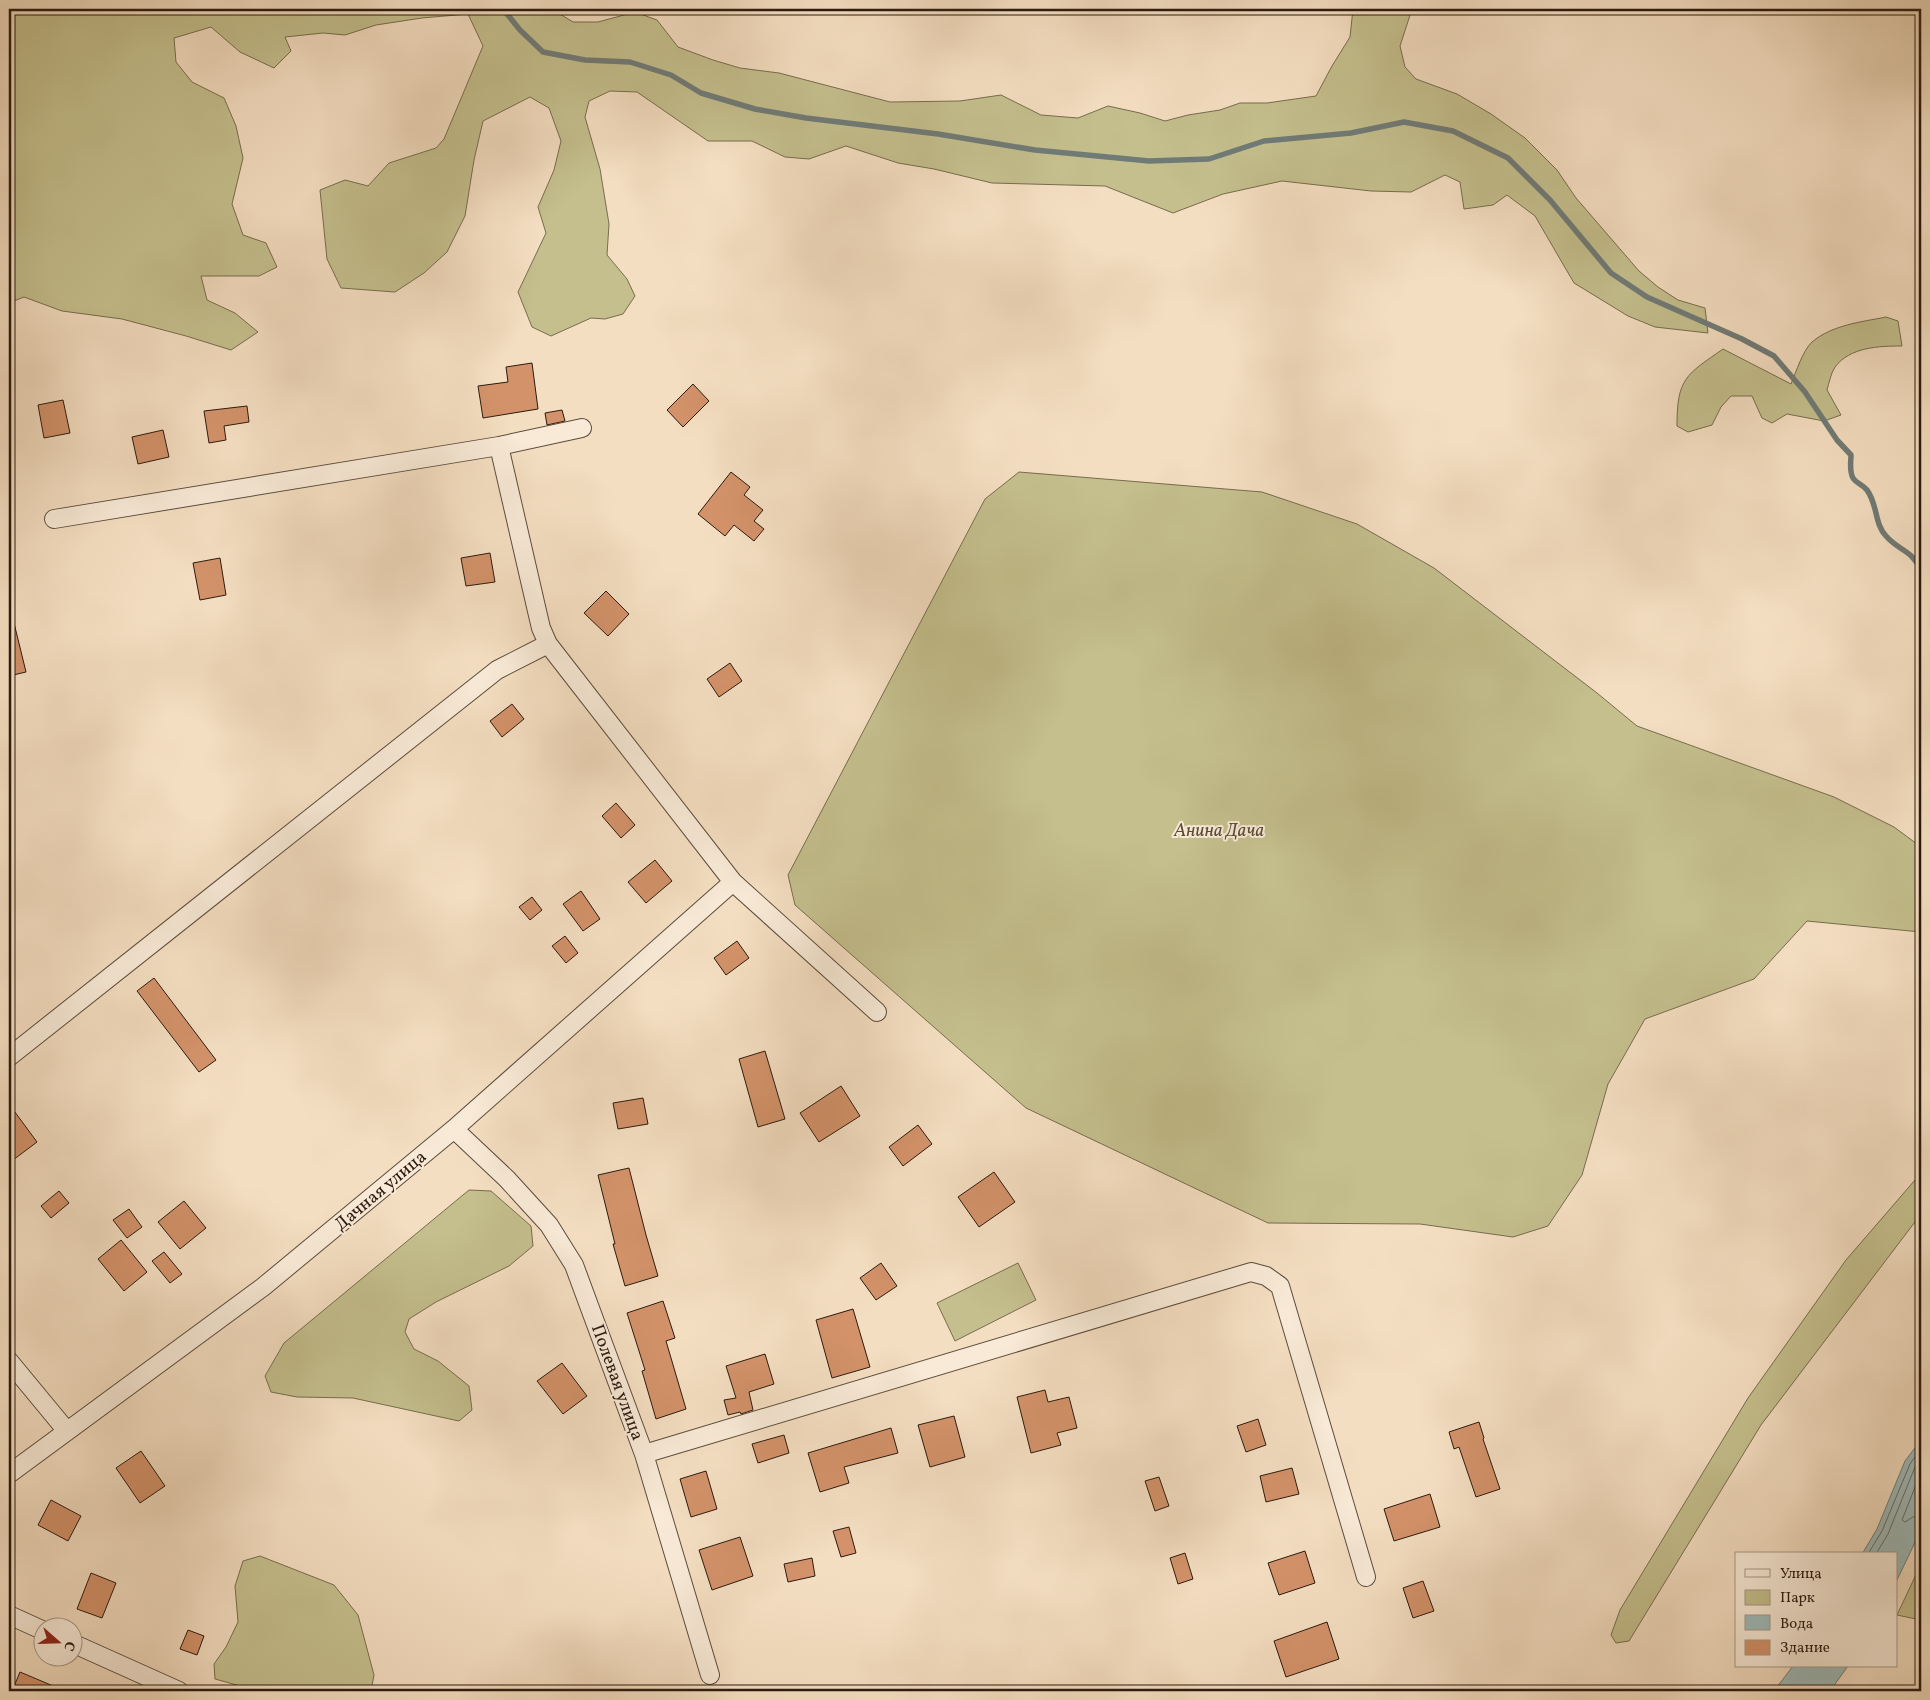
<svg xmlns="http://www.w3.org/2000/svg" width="1930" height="1700" font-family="Vollkorn,serif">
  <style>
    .green { fill: #c4bf8d; stroke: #786c4e }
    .water { fill: #9ebbbb; stroke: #707b77 }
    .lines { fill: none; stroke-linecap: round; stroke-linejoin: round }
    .shore { stroke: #646a66; stroke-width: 1 }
    .stream { stroke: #707b77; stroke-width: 5.5 }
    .building { fill: #d3926a; stroke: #2b1a10 }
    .minor-casing { stroke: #5d4b3c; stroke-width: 20 }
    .minor { stroke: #f8ead7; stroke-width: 18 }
    .labels { text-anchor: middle; stroke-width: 4; stroke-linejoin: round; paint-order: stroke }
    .park-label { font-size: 18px; font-style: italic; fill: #594c36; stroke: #f8ead7 }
    .street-label { font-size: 18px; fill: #2b1a10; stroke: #f8ead7 }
  </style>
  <rect width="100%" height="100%" fill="#f4dec1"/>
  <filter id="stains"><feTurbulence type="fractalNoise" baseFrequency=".004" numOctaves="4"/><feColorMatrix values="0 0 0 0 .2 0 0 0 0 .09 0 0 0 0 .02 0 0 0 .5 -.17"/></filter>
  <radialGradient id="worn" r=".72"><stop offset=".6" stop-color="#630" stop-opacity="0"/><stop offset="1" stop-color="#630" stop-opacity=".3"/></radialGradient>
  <path class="green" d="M 9,9 L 553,9 L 555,11 L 573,22 L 598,22 L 635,12 L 657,20 L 678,47 L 713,60 L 740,68 L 779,73 L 890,102 L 960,101 L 1001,95 L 1041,115 L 1078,118 L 1108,106 L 1140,113 L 1165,121 L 1188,115 L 1220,110 L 1240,103 L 1267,103 L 1316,96 L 1332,66 L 1350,37 L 1353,9 L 1412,9 L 1400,46 L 1405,67 L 1416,79 L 1457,94 L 1491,114 L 1525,138 L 1557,170 L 1576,198 L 1639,271 L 1658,287 L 1678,300 L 1705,308 L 1708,333 L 1655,327 L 1628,316 L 1574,283 L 1535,216 L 1507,195 L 1493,205 L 1464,209 L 1460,182 L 1445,175 L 1411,192 L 1371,191 L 1282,181 L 1223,194 L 1173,213 L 1105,186 L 992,183 L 934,169 L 898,163 L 846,146 L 809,159 L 785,157 L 752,141 L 708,141 L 637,92 L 610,91 L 589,101 L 585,117 L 600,169 L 609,224 L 607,255 L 627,279 L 635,296 L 623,314 L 605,319 L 591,318 L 551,336 L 532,327 L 518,292 L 546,233 L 538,207 L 554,170 L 561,141 L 549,108 L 530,97 L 483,121 L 474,160 L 465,216 L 447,252 L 424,273 L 395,292 L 341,288 L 327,259 L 320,190 L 345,180 L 368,186 L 389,163 L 436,148 L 444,139 L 483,46 L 468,14 L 422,18 L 376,25 L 345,35 L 323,33 L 285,37 L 291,51 L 274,68 L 240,52 L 211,27 L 174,38 L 176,62 L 192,82 L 224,98 L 236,126 L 243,158 L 232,204 L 243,235 L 266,243 L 277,267 L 259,276 L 201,276 L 207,300 L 235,313 L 258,332 L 231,350 L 186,336 L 122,319 L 62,311 L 24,297 L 9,303 Z
    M 1886,317 L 1898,321 L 1902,346 C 1879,346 1850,347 1835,367 C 1831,373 1829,383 1827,390 L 1841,415 L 1824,421 L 1787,414 L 1772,423 L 1762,418 L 1752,396 L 1731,396 L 1721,407 L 1712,425 L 1688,432 L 1677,426 C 1677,378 1686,375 1723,349 L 1791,384 C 1796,372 1803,350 1812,342 C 1832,325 1861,322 1886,317 Z
    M 1019,472 L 1262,492 L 1357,524 L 1434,568 L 1597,693 L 1637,726 L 1834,797 L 1894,827 L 1921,847 L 1921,932 L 1807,921 L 1754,979 L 1645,1019 L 1608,1084 L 1582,1175 L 1548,1226 L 1513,1237 L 1420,1224 L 1268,1223 L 1026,1108 L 795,905 L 788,875 L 985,499 Z
    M 1921,1173 L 1921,1214 L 1761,1425 L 1629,1641 L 1616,1643 L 1611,1635 L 1620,1610 L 1748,1398 L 1846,1260 Z
    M 469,1190 L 491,1191 L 531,1226 L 533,1246 L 509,1266 L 436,1302 L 409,1319 L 405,1332 L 414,1349 L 438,1361 L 469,1386 L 472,1410 L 459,1421 L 353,1398 L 297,1397 L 271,1392 L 265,1376 L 284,1343 Z
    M 1018,1263 L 1036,1300 L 955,1341 L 937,1303 Z
    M 260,1556 L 334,1585 L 358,1615 L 374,1675 L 371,1691 L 258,1691 L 215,1679 L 214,1664 L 226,1647 L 238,1622 L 235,1586 L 243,1561 Z
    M 1921,1564 L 1921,1610 L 1916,1619 L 1897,1615 Z"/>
  <path class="water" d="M 1921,1440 L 1921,1530 L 1896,1582 L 1896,1554 L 1862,1554 L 1877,1529 L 1905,1461 Z
    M 1793,1666 L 1848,1666 L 1830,1691 L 1774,1691 Z"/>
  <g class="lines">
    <path class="shore" d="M 1921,1472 L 1902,1520 L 1905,1522 L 1913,1517 L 1921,1516
      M 1868,1554 L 1882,1531 L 1910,1464 L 1921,1448
      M 1876,1554 L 1888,1534 L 1915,1467 L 1921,1459"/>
    <path class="stream" d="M 503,9 L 520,30 L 543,52 L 585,60 L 630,62 L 671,75 L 701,93 L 755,109 L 806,118 L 938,134 L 1035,150 L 1149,161 L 1209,159 L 1264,141 L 1351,133 L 1404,122 L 1453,131 L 1508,158 L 1550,200 L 1611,273 L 1647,297 L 1742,339 L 1774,356 L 1805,392 L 1837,440 L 1851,455 C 1851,462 1849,471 1853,478 C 1856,483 1863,485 1867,490 C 1878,505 1874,523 1886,536 C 1899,551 1911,549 1921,570
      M 9,15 L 26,9"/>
  </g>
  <path class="building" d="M 532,363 L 538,409 L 483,418 L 478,386 L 508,382 L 506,367 Z
    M 693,384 L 709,401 L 683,427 L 667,410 Z
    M 63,400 L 70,433 L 44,438 L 38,405 Z
    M 247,406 L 249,422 L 224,426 L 226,440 L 209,443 L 204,411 Z
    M 562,410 L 565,421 L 547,425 L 545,413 Z
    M 163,430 L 169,457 L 138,464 L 132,437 Z
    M 731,472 L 750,487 L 744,495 L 763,510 L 754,521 L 764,529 L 754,541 L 734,525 L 725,536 L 698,514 Z
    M 490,553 L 495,582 L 466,586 L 461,558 Z
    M 220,558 L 226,595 L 200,600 L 193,563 Z
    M 606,591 L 629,614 L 608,636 L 584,613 Z
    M 9,623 L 14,623 L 26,672 L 9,676 Z
    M 730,663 L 742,681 L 719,697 L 707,679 Z
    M 512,704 L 524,719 L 502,737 L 490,721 Z
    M 616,803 L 635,825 L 621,838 L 602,816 Z
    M 655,860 L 672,881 L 646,903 L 628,882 Z
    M 581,891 L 600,919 L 583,931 L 563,904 Z
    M 532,897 L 542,910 L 530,920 L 519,907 Z
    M 565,936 L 578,953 L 566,963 L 552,946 Z
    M 737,941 L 749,958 L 726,975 L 714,958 Z
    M 154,978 L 216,1060 L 199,1072 L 137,991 Z
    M 765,1051 L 785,1119 L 758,1127 L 739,1059 Z
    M 841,1086 L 860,1116 L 819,1142 L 800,1113 Z
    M 643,1098 L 648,1124 L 618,1129 L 613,1103 Z
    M 9,1104 L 37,1142 L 9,1163 Z
    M 918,1125 L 932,1144 L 903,1166 L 889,1147 Z
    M 629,1168 L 646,1235 L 658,1276 L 625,1286 L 613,1244 L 615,1244 L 598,1175 Z
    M 994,1172 L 1015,1202 L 979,1227 L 958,1197 Z
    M 59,1191 L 69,1203 L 51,1218 L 41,1206 Z
    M 184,1201 L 206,1228 L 180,1249 L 158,1222 Z
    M 129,1209 L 142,1227 L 127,1238 L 113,1220 Z
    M 121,1240 L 147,1272 L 124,1291 L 98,1259 Z
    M 164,1252 L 182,1274 L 170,1283 L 152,1261 Z
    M 881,1263 L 897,1286 L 876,1300 L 860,1278 Z
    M 663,1301 L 675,1338 L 666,1341 L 686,1409 L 656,1419 L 642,1371 L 645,1370 L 627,1313 Z
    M 853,1309 L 870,1367 L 832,1378 L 816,1320 Z
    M 765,1354 L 774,1384 L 749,1392 L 753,1410 L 741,1414 L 740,1412 L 728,1415 L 724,1400 L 736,1398 L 726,1366 Z
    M 562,1363 L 587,1396 L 563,1414 L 537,1381 Z
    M 1045,1390 L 1048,1402 L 1069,1397 L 1077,1428 L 1057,1433 L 1061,1445 L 1031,1453 L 1017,1397 Z
    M 954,1416 L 965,1457 L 930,1467 L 918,1425 Z
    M 1258,1419 L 1266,1445 L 1246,1452 L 1237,1426 Z
    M 1479,1422 L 1484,1438 L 1483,1439 L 1500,1489 L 1476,1497 L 1459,1447 L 1454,1449 L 1449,1432 Z
    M 891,1428 L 898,1453 L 844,1467 L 849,1483 L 820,1492 L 808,1453 Z
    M 784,1435 L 789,1453 L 758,1463 L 752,1444 Z
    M 141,1451 L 165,1486 L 140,1503 L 116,1468 Z
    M 1292,1468 L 1299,1494 L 1266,1502 L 1260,1476 Z
    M 706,1471 L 717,1509 L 691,1517 L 680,1479 Z
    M 1159,1477 L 1169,1506 L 1155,1511 L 1145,1481 Z
    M 1430,1494 L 1440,1527 L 1394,1541 L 1384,1509 Z
    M 51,1500 L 81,1516 L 68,1541 L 38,1525 Z
    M 849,1527 L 856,1553 L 841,1557 L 833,1531 Z
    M 740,1537 L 753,1576 L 712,1590 L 699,1550 Z
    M 1305,1551 L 1315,1583 L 1279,1595 L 1268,1563 Z
    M 1185,1553 L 1193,1579 L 1178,1584 L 1170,1558 Z
    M 812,1558 L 815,1576 L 788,1582 L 784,1564 Z
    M 91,1573 L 116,1583 L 102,1618 L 77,1609 Z
    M 1423,1581 L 1434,1611 L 1413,1618 L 1403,1588 Z
    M 1327,1622 L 1339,1659 L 1286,1677 L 1274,1641 Z
    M 188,1630 L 204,1636 L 197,1655 L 180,1649 Z
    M 20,1672 L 65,1691 L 12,1691 Z"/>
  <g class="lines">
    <defs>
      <path id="minor" d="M 499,446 L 537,611 L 541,628 L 548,644 L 733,882 L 877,1012
        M 54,519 L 499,446 L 582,428
        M 9,1057 L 497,670 L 548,644
        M 454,1129 L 507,1179 L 549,1225 L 574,1265 L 644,1454 L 710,1675
        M 9,1361 L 66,1430
        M 644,1454 L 1251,1272 L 1266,1276 L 1280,1286 L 1366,1577
        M 9,1474 L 263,1287 L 454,1129 L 733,882
        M 9,1615 L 42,1630
        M 72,1643 L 179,1691"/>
    </defs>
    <use href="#minor" class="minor-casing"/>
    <use href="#minor" class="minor"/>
  </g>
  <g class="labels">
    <g class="park-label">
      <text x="1219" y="836">Анина Дача</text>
    </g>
    <g class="street-label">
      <text transform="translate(380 1190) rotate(-40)" y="6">Дачная улица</text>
      <text transform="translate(618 1382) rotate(70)" y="6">Полевая улица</text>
    </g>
  </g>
  <rect width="1930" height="1700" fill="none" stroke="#f4dec1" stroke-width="30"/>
  <rect x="10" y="10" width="1910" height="1680" fill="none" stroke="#2b1a10" stroke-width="2.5"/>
  <rect x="15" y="15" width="1900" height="1670" fill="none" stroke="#2b1a10"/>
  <rect x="1735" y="1552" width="162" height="115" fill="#f8ead7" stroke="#a69787"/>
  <rect x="1745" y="1569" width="25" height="8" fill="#f8ead7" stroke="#a69787"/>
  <text x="1780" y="1578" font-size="15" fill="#2b1a10">Улица</text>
  <rect x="1745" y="1590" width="25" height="15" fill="#c4bf8d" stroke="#a69787"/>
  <text x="1780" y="1602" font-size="15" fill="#2b1a10">Парк</text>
  <rect x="1745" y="1615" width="25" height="15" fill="#9ebbbb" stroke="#a69787"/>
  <text x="1780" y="1628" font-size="15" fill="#2b1a10">Вода</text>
  <rect x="1745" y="1640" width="25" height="15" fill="#d3926a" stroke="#a69787"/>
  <text x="1780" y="1652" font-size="15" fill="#2b1a10">Здание</text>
  <g transform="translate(58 1642) rotate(110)"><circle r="24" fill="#f8ead7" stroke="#a69787"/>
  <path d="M0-4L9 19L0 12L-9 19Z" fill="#8f2418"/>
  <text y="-8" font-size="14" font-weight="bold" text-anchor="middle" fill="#2b1a10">С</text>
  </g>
  <rect width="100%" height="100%" filter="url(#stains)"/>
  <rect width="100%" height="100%" fill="url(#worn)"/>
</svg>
